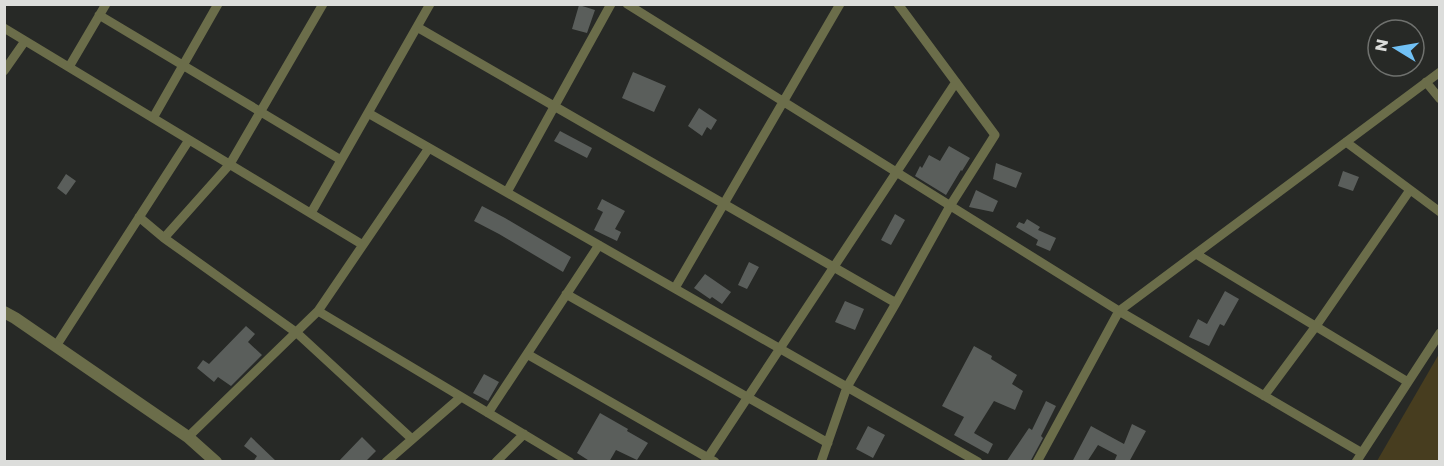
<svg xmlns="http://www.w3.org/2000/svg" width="1444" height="466" font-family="Poppins,sans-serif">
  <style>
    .green { fill: #473d1f }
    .building { fill: #5a5e5b }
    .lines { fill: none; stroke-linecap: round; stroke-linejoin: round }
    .minor { stroke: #6b6d4a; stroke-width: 9 }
    .tertiary { stroke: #6b6d4a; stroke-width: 12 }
  </style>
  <rect width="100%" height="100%" fill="#272926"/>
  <path class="green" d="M 1439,354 L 1439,461 L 1377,461 Z"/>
  <path class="building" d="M 579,5 L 595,10 L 587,33 L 572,29 Z
    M 633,72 L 666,86 L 654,112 L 622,98 Z
    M 699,108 L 717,120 L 711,130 L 707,127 L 702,136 L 688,126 Z
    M 560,131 L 592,148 L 587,158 L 554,141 Z
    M 949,146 L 970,158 L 962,171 L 961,170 L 946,195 L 915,176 L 920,166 L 922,168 L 929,155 L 940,161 Z
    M 996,163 L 1022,173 L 1016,188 L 993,179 Z
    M 1343,171 L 1359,177 L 1353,191 L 1338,186 Z
    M 66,174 L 76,181 L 66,195 L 57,188 Z
    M 976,190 L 998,201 L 993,212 L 969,207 Z
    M 602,199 L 625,211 L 615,229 L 621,232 L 617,241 L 594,230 L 603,212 L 597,209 Z
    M 482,206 L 505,218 L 571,257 L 563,272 L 499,234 L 474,221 Z
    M 895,214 L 905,220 L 891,245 L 881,240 Z
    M 1027,219 L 1040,227 L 1038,230 L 1056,238 L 1050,251 L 1036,245 L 1038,240 L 1016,227 L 1019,222 L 1024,224 Z
    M 749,262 L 759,267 L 747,289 L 738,285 Z
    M 705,274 L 731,292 L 722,304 L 712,297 L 710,299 L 694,288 Z
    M 1225,291 L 1239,299 L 1224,326 L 1220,324 L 1209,346 L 1189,337 L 1198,319 L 1207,324 Z
    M 845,301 L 864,309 L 855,330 L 835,322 Z
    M 246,326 L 255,334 L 248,342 L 262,355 L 231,386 L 218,377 L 214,382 L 197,368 L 203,360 L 209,364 Z
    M 974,346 L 992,356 L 991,359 L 1017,375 L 1012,384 L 1023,391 L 1015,410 L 994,401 L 974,433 L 993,444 L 988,454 L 954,435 L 964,417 L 942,406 Z
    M 484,374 L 499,382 L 488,401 L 473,393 Z
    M 1046,401 L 1056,406 L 1041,436 L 1043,438 L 1030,462 L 1006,462 L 1029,428 L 1032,430 Z
    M 600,413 L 628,429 L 627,431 L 648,443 L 637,460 L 616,450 L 609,462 L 591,462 L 577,453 Z
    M 1132,424 L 1146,431 L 1129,462 L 1114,462 L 1117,455 L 1098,445 L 1087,462 L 1072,462 L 1091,426 L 1124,444 Z
    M 868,426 L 885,435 L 873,458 L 856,449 Z
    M 251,437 L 277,462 L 253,462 L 257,456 L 244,446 Z
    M 362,437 L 376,451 L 365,462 L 338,462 Z"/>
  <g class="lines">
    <path class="minor" d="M 627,4 L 1119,311 L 1362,453
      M 99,15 L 341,160
      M 417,27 L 896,303
      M 4,28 L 363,245
      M 69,67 L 106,4
      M 4,71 L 25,41
      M 1426,82 L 1440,99
      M 368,113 L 978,462
      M 153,118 L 218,4
      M 1346,142 L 1440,212
      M 507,192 L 611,4
      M 311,213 L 430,4
      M 139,217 L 164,238 L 297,333 L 412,439
      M 164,238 L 230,164 L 323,4
      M 1196,254 L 1408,382
      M 675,288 L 840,4
      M 566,294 L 828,443
      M 318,311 L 570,462
      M 56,346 L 189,140
      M 527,354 L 715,462
      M 1264,396 L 1316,326 L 1410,190
      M 488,413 L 599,245
      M 188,437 L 318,311 L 429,148
      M 386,462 L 461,397
      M 496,462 L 524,434
      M 705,462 L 956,82
      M 821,462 L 847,387 L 896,303 L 950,206 L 995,135 L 898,4
      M 1037,462 L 1119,311 L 1440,72
      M 1356,462 L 1440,333"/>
    <path class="tertiary" d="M 4,312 L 15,318 L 188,437 L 216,462"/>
  </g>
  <rect width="1444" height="466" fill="none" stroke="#dcdddb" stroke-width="12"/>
  <g transform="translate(1396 48) rotate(281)"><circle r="28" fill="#272926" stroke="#6f716e" stroke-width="1.5"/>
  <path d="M0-4.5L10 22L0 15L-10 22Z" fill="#71c1f5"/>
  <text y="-9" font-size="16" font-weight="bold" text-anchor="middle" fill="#dcdddb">N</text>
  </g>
</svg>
